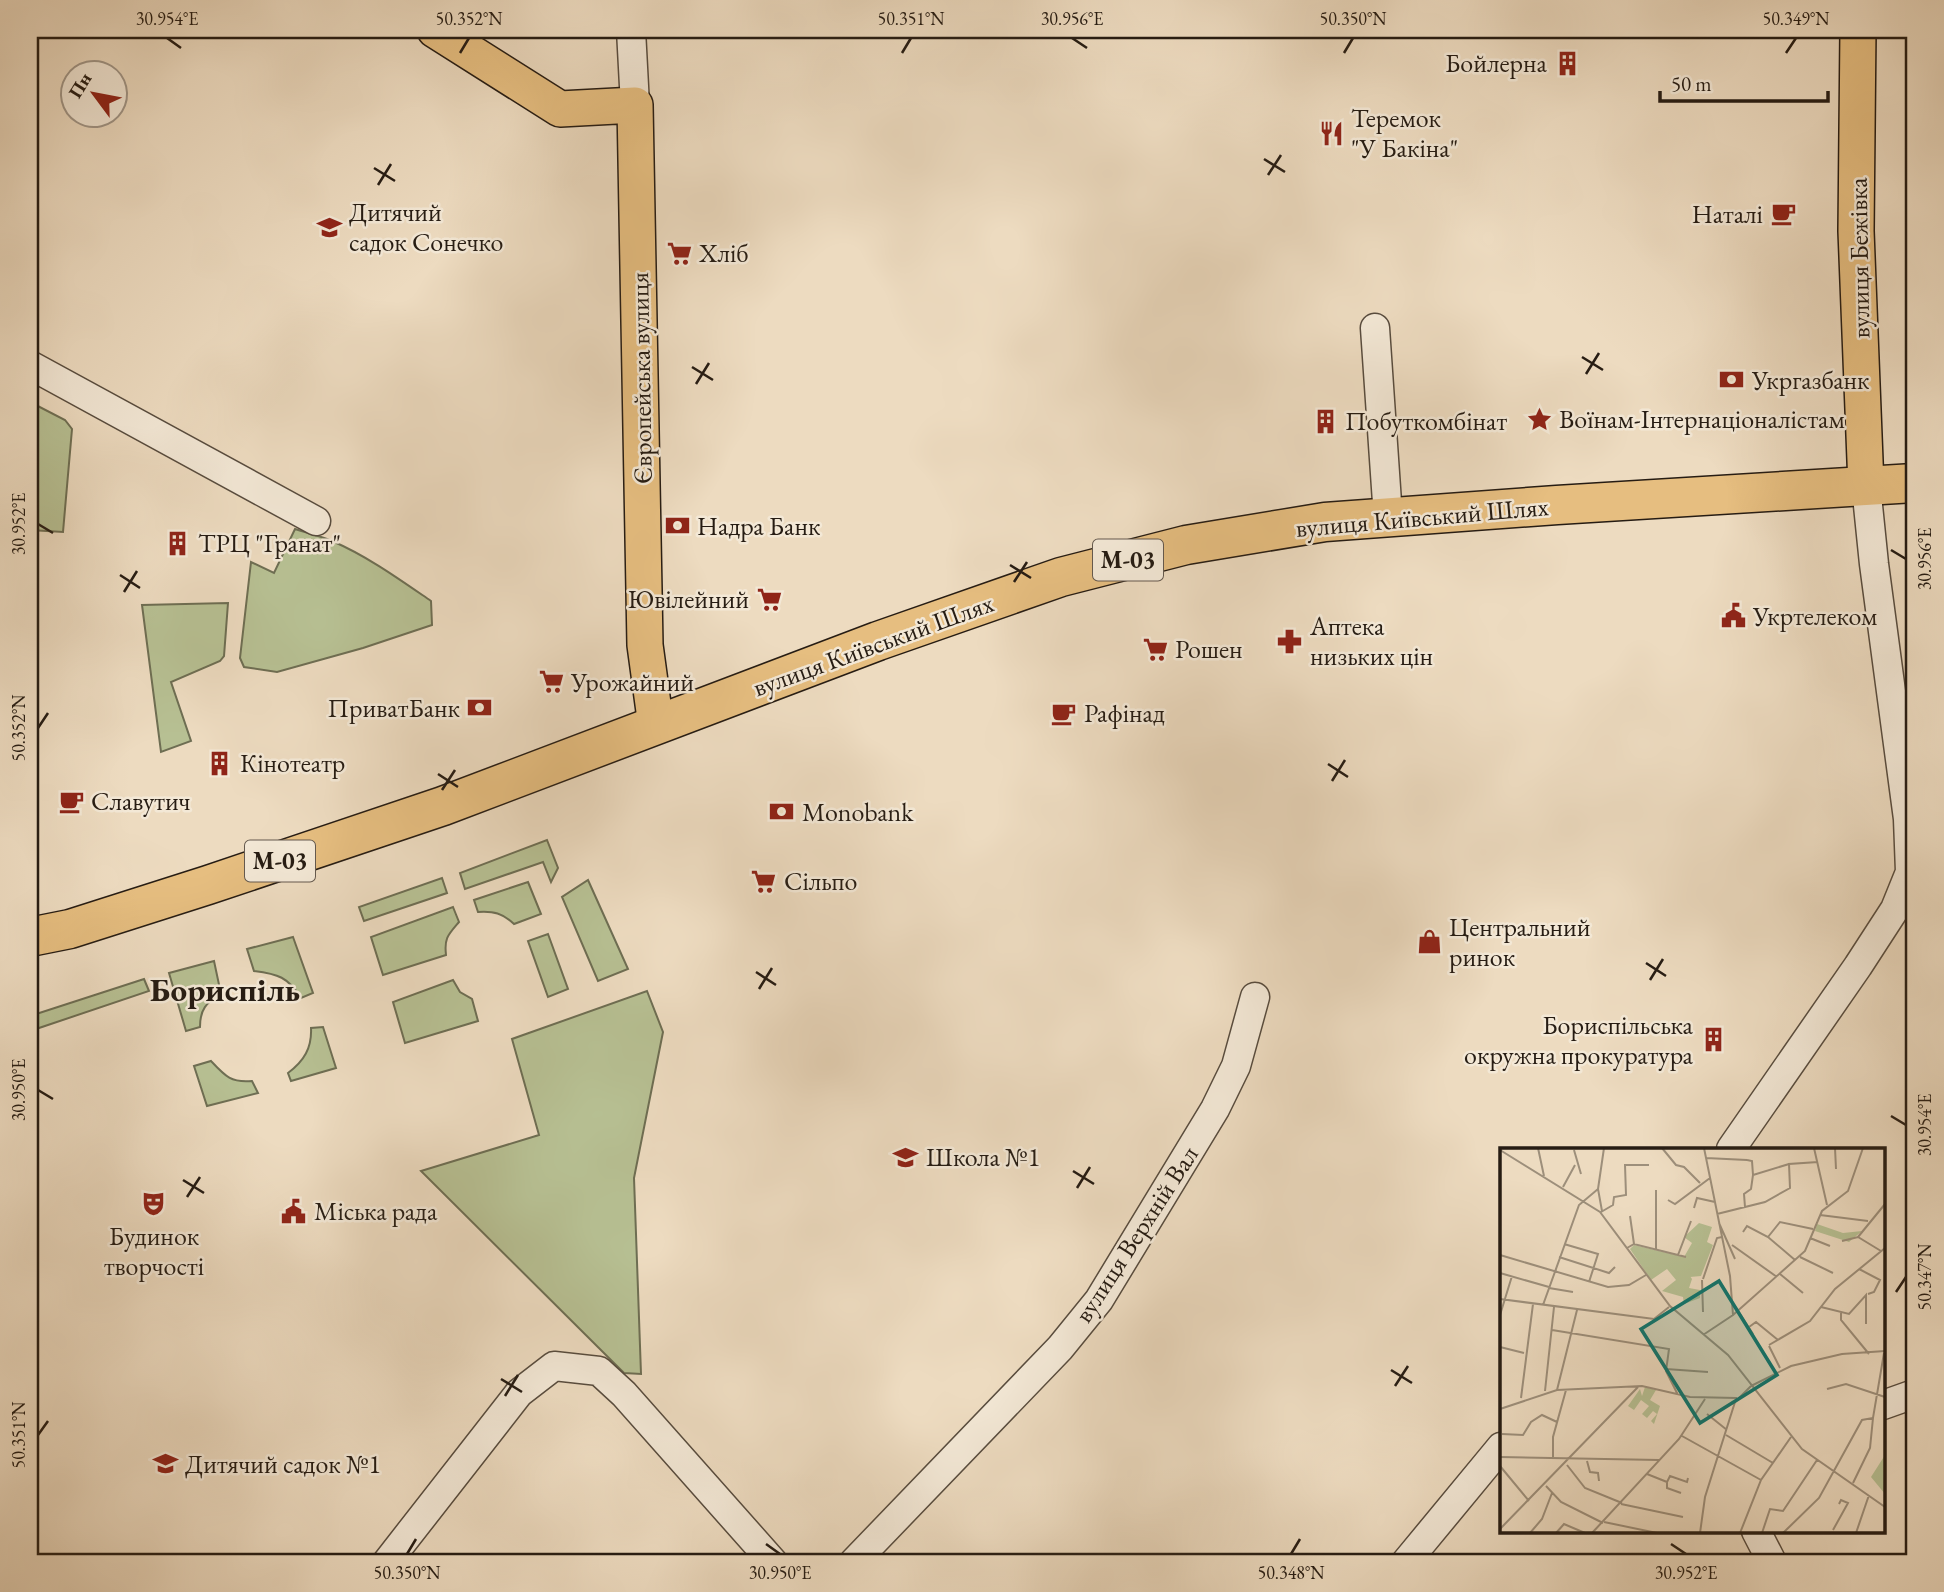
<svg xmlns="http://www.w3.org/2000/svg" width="1944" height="1592" font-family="'EB Garamond',serif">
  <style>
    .green { fill: #b7c093; stroke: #6e6e53; stroke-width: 2 }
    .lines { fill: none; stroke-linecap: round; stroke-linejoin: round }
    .minor-casing { stroke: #584c3e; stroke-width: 31 }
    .major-casing { stroke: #261c13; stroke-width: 38 }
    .highway-casing { stroke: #261c13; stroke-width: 41 }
    .minor { stroke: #f3e8d6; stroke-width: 28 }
    .major { stroke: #e6be80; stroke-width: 35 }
    .highway { stroke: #e6be80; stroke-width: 38 }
    .ticks { fill: none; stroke: #261c13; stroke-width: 2.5 }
    .labels { text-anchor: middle; stroke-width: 5; stroke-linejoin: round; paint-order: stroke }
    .shield { fill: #f3e8d6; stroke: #64594e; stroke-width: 2 }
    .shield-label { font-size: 24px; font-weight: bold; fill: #261c13 }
    .poi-label { font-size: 26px; fill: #261c13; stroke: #f3e8d6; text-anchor: start }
    .street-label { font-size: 26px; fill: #261c13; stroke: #f3e8d6 }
    .district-label { font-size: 33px; font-weight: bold; fill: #261c13; stroke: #f3e8d6 }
    .inset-road { fill: none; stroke: #9d8f7b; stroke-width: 2 }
    .view { fill: #0f766e; fill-opacity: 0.15; stroke: #0f766e; stroke-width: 3.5 }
    .inset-edge { fill: none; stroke: #261c13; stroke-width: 3.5 }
    .neatline { fill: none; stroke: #261c13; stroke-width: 2.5 }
    .ticks-label { font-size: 18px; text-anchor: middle; fill: #261c13 }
  </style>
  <rect width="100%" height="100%" fill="#eddbc0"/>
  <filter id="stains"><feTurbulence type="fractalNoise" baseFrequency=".00286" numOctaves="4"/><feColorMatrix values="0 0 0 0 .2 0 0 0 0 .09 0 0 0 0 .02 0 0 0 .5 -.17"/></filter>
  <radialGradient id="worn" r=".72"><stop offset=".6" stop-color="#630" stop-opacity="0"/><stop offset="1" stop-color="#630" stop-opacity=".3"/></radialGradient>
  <path class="green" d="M 30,402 L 65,420 L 72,429 L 63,532 L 30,530 Z
    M 295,529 C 307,533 320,536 332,541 C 367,556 399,579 431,601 L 432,625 L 363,648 L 277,672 L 244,667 L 240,658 L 251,562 L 274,573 Z
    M 228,603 L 224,656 L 220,661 L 171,682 L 191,741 L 161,752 L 142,605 Z
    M 547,840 L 558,868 L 551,882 L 543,862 L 465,889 L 460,873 Z
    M 442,878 L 447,893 L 364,921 L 359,907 Z
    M 588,880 L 628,969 L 598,981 L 562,897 Z
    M 528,882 L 541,914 L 514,924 C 502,913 494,911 478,912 L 474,900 Z
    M 453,907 L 459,922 C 448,935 444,938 446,955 L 383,975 L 371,937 Z
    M 548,934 L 568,989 L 548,997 L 528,941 Z
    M 293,937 L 313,993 L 301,998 C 288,977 278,974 254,971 L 247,949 Z
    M 214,961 L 221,994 C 206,1003 200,1009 200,1027 L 186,1031 L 169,973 Z
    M 144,979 L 149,991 L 30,1031 L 30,1016 Z
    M 453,980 L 460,992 L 472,999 L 478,1021 L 405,1043 L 393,1002 Z
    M 647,991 L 663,1032 L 634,1178 L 641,1374 L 624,1373 L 421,1171 L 539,1135 L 512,1039 Z
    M 323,1027 L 336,1068 L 291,1081 L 288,1073 C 304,1061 312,1048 311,1028 Z
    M 211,1061 C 225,1076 231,1083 252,1081 L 258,1093 L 207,1106 L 194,1066 Z"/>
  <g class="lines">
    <defs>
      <path id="minor" d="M 631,30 L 635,105
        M 1375,328 L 1388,517
        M 30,365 L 316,521
        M 1866,486 L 1874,564 L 1908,819 L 1914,828
        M 1731,1149 L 1858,966 L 1895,909 L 1910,872 L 1908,819
        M 1883,1405 L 1914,1394
        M 1756,1531 L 1772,1562
        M 387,1562 L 519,1393 L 554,1366 L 599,1371 L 624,1394 L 773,1562
        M 854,1562 L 1060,1348 L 1099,1300 L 1215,1109 L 1236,1066 L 1255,997
        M 1406,1562 L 1501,1447"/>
      <path id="major" d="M 435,30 L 560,109 L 635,105 L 645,645 L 656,726
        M 1858,30 L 1856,231 L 1866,486"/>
      <path id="highway" d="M 30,937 L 70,929 L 208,885 L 443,806 L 878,641 L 1061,577 L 1186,545 L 1325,522 L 1557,505 L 1914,483"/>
    </defs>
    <use href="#minor" class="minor-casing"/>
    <use href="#major" class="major-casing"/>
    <use href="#highway" class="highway-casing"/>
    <use href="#minor" class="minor"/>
    <use href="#major" class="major"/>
    <use href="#highway" class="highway"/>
  </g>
  <path class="ticks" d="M 167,38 L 181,48M 1072,38 L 1087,48M 460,53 L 469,38M 902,53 L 911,38M 1344,53 L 1353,38M 1786,53 L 1796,38M 1264,159 L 1285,172M 374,168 L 395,181M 1268,175 L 1281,155M 378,185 L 391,164M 1582,357 L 1603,370M 692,367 L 713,380M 1586,374 L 1599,353M 696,384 L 709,363M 38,524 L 53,533M 1891,550 L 1906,559M 1010,565 L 1031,578M 120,575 L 140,588M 1014,582 L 1027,562M 124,592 L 137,571M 38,728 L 48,713M 1328,764 L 1348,777M 438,774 L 458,787M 1332,781 L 1345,760M 442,790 L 455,770M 1646,963 L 1666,976M 756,972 L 776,985M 1650,980 L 1663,959M 759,989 L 772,968M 38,1090 L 53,1099M 1891,1116 L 1906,1125M 1073,1171 L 1094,1184M 183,1180 L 204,1193M 1077,1188 L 1090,1167M 187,1197 L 200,1177M 1896,1292 L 1906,1277M 1391,1370 L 1412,1383M 501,1379 L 522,1392M 1395,1386 L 1408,1366M 505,1396 L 518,1375M 38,1435 L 48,1421M 766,1544 L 780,1554M 1671,1544 L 1686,1554M 407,1554 L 416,1539M 1291,1554 L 1300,1539"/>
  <defs>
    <symbol id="building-bare" viewBox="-9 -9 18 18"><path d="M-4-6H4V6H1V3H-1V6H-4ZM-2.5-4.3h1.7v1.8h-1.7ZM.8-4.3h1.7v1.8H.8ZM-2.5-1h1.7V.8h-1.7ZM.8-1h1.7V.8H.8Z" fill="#8f2418" stroke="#f3e8d6" stroke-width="2.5" paint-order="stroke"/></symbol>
    <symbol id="restaurant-bare" viewBox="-9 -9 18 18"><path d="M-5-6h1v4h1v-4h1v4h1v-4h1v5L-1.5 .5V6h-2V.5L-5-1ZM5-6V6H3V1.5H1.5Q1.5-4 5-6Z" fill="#8f2418" stroke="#f3e8d6" stroke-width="2.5" paint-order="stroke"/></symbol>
    <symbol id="cafe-bare" viewBox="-9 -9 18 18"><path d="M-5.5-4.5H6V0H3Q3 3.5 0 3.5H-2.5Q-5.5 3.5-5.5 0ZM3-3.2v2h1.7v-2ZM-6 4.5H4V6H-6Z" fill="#8f2418" stroke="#f3e8d6" stroke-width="2.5" paint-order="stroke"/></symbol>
    <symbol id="school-bare" viewBox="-9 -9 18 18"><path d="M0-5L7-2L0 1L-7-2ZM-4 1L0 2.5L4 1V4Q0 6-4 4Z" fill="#8f2418" stroke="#f3e8d6" stroke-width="2.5" paint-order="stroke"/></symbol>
    <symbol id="supermarket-bare" viewBox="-9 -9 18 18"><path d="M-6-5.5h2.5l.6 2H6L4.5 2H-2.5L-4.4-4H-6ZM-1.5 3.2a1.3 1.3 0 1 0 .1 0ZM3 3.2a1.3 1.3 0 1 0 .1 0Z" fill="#8f2418" stroke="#f3e8d6" stroke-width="2.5" paint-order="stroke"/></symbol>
    <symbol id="bank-bare" viewBox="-9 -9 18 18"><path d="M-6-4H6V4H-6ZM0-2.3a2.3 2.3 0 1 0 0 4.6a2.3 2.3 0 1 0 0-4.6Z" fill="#8f2418" stroke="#f3e8d6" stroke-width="2.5" paint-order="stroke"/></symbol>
    <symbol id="sight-bare" viewBox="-9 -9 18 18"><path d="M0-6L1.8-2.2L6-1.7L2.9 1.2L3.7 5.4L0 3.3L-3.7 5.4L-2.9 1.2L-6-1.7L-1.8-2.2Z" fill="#8f2418" stroke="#f3e8d6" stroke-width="2.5" paint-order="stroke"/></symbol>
    <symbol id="civic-bare" viewBox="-9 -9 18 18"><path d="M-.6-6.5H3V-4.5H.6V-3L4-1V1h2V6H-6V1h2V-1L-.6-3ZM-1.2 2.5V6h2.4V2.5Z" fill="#8f2418" stroke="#f3e8d6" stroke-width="2.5" paint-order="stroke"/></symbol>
    <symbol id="pharmacy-bare" viewBox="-9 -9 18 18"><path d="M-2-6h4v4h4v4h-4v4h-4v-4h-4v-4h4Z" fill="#8f2418" stroke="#f3e8d6" stroke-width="2.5" paint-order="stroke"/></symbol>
    <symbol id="shop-bare" viewBox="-9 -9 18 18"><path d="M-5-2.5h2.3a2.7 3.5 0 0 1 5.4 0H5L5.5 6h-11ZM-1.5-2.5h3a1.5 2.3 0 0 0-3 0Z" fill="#8f2418" stroke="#f3e8d6" stroke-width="2.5" paint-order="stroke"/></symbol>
    <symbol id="theatre-bare" viewBox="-9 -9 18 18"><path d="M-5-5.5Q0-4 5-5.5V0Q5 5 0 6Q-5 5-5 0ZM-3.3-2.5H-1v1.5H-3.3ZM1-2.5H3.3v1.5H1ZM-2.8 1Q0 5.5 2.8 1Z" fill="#8f2418" stroke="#f3e8d6" stroke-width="2.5" paint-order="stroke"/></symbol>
  </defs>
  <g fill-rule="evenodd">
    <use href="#building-bare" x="1550" y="46" width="35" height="35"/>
    <use href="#restaurant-bare" x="1314" y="116" width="35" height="35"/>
    <use href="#cafe-bare" x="1766" y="196" width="35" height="35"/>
    <use href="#school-bare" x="312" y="210" width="35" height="35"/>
    <use href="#supermarket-bare" x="662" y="236" width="35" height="35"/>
    <use href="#bank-bare" x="1714" y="362" width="35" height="35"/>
    <use href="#sight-bare" x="1522" y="402" width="35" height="35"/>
    <use href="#building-bare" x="1308" y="404" width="35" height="35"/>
    <use href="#bank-bare" x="660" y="508" width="35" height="35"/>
    <use href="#building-bare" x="160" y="526" width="35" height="35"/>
    <use href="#supermarket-bare" x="752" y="582" width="35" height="35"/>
    <use href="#civic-bare" x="1716" y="598" width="35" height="35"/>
    <use href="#pharmacy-bare" x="1272" y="624" width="35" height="35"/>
    <use href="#supermarket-bare" x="1138" y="632" width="35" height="35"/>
    <use href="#supermarket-bare" x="534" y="664" width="35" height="35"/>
    <use href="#bank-bare" x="462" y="690" width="35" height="35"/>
    <use href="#cafe-bare" x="1046" y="696" width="35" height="35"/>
    <use href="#building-bare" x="202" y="746" width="35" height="35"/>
    <use href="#cafe-bare" x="54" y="784" width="35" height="35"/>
    <use href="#bank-bare" x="764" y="794" width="35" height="35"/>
    <use href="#supermarket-bare" x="746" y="864" width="35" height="35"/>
    <use href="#shop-bare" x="1412" y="924" width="35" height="35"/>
    <use href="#building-bare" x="1696" y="1022" width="35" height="35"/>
    <use href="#school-bare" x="888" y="1140" width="35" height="35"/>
    <use href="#theatre-bare" x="136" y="1186" width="35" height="35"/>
    <use href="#civic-bare" x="276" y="1194" width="35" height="35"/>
    <use href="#school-bare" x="148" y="1446" width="35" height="35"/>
  </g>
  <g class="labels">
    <g class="shield">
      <rect x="1093" y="539.5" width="70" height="41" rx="5"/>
      <rect x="245" y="840.5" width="70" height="41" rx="5"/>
    </g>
    <g class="shield-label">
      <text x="1128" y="568">М-03</text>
      <text x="280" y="869">М-03</text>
    </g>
    <g class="poi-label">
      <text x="1547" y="72" text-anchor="end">Бойлерна</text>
      <text x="1351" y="127">Теремок<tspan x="1351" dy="30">"У Бакiна"</tspan></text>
      <text x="349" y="221">Дитячий<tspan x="349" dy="30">садок Сонечко</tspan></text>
      <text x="1763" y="223" text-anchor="end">Наталі</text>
      <text x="699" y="262">Хліб</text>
      <text x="1752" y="389">Укргазбанк</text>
      <text x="1559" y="428">Воїнам-Інтернаціоналістам</text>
      <text x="1345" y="430">Побуткомбінат</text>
      <text x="697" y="535">Надра Банк</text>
      <text x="198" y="552">ТРЦ "Гранат"</text>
      <text x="749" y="608" text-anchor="end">Ювілейний</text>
      <text x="1753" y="625">Укртелеком</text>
      <text x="1310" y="635">Аптека<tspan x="1310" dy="30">низьких цін</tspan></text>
      <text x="1175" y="658">Рошен</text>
      <text x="571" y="691">Урожайний</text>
      <text x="460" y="717" text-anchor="end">ПриватБанк</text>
      <text x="1084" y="722">Рафінад</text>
      <text x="240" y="772">Кінотеатр</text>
      <text x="91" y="810">Славутич</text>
      <text x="802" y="821">Monobank</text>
      <text x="784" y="890">Сільпо</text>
      <text x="1449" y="936">Центральний<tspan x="1449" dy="30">ринок</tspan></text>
      <text x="1693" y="1034" text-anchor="end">Бориспільська<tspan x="1693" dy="30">окружна прокуратура</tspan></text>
      <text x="926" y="1166">Школа №1</text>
      <text x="314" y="1220">Міська рада</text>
      <text x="154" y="1245" text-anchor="middle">Будинок<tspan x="154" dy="30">творчості</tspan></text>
      <text x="185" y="1473">Дитячий садок №1</text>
    </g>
    <g class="street-label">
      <text transform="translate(1859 258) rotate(-91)" y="9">вулиця Бежівка</text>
      <text transform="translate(641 378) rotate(-91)" y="9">Європейська вулиця</text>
      <text transform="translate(1422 517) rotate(-5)" y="9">вулиця Київський Шлях</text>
      <text transform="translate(873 645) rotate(-20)" y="9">вулиця Київський Шлях</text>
      <text transform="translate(1136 1234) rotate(-57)" y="9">вулиця Верхній Вал</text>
    </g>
    <g class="district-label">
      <text x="225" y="1001">Бориспіль</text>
    </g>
  </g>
  <g transform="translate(1500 1148)">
    <rect width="385" height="385" fill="#eddbc0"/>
    <path d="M 199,75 L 212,79 L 207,94 L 213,97 L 201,128 L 190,129 L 183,118 L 192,131 L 189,140 L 200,142 L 200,150 L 184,156 L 183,149 L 162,143 L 176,132 L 167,121 L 151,132 L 130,101 L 134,97 L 184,109 L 192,95 L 184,89 ZM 317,76 L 343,85 L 362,83 L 349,94 L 315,83 ZM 145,239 L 156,242 L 150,252 L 160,258 L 154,276 L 151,273 L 157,266 L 153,263 L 147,270 L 142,266 L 149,258 L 141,252 L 134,262 L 128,258 L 140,241 L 142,248 ZM 385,307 L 385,346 L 371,329 Z" fill="#b7c093"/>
    <path class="inset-road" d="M 38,0 L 44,28M 162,0 L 176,17 L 184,19 L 200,35M 314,0 L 327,57M 335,0 L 336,21M 0,2 L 100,64 L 170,158 L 228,207 L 302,301 L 385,359M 74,2 L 81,26M 206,10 L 247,12M 253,27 L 289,16M 63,39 L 75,17M 156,42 L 156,102M 168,52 L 175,56 L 210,30M 245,59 L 244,46 L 251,41 L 253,27 L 252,13 L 247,12M 194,60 L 197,50 L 215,54M 102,63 L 98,41 L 104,0M 101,64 L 113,57 L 114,49 L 126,47 L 125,17 L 149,17M 217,66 L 265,54 L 290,40 L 289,16 L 318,14M 320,67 L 368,73M 130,68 L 134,96M 219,75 L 235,111M 243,84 L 247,78 L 268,89 L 295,112M 268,89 L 280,74 L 313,81M 358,89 L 385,56M 310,90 L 330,98M 342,93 L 358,89 L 381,103M 64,96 L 98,106 L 89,134M 232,97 L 277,129M 127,100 L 134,96 L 186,109M 0,107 L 108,139 L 129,137 L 146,127M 178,107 L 191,73M 59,109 L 109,125 L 115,119M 300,109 L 333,125M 359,121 L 380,132 L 374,144 L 368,146M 0,125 L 49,139M 280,126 L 303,145M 203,131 L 217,90 L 222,89M 202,132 L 203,164M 49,140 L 73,144M 0,151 L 154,171 L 169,159M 43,157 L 79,57 L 98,41M 321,159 L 349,166 L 366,147 L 366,176M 238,163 L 253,186M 341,165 L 341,172 L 369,206M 0,167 L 12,128M 233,167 L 305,103 L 322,63 L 348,43 L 363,0M 249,179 L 256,174 L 278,192M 52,182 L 169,201 L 166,223 L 178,247M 203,187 L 233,167 L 230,128 L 204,0M 269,197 L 310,173 L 335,141 L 385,100M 269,198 L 280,220M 0,199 L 24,205M 166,221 L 208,224M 251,238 L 291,218 L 342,206 L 385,203M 327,241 L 346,236 L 385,249M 57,242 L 77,162M 45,243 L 54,159M 21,250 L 33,156M 0,261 L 57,242 L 142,238 L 190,249 L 237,250M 207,266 L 227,282M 0,277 L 0,303M 2,286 L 23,287 L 31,274 L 42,267 L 57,274M 226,287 L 273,315M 182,288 L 261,332M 0,309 L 159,312M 53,309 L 53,289 L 66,242M 87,313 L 90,324 L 98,325 L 99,333M 67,317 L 85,340 L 122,355M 0,318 L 29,353M 147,326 L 167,334M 353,335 L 370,300 L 373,270M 46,338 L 61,354 L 103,375M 181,345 L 167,340 L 167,334 L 170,328 L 187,334 L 188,330M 121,356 L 183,369M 104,374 L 157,385M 0,381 L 138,239M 333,382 L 348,355 L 341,352 L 339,356M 30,385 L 42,371 L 52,345M 56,385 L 64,376 L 85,385M 92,385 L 179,291 L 205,251M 200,385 L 205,349 L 235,254 L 251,238M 240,385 L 261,332 L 291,289M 262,385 L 270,361 L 283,363 L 317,312M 283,385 L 319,350 L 362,272 L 373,270 L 384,205M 356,385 L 369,347"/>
    <path class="view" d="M 219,133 L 277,227 L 200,275 L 141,181 Z"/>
    <rect width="385" height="385" class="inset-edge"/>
  </g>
  <rect width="1944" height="1592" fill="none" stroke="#eddbc0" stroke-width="77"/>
  <g transform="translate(94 94) rotate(302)"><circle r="33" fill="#f3e8d6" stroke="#a19688" stroke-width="2"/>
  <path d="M0-5L12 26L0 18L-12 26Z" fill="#8f2418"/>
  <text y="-10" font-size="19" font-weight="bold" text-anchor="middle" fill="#261c13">Пн</text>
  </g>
  <path d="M1660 91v10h168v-10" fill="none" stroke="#261c13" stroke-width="3.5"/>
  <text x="1671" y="91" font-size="21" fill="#261c13" stroke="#f3e8d6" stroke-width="5" paint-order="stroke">50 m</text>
  <rect x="38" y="38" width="1868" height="1516" class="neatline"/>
  <g class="ticks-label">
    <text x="167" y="25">30.954°E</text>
    <text x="469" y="25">50.352°N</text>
    <text x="911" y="25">50.351°N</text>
    <text x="1072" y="25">30.956°E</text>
    <text x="1353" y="25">50.350°N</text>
    <text x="1796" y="25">50.349°N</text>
    <text transform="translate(19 524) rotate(-90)" y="6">30.952°E</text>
    <text transform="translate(1925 559) rotate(-90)" y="6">30.956°E</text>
    <text transform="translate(19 728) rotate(-90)" y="6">50.352°N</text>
    <text transform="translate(19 1090) rotate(-90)" y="6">30.950°E</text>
    <text transform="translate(1925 1125) rotate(-90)" y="6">30.954°E</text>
    <text transform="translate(1925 1277) rotate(-90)" y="6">50.347°N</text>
    <text transform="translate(19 1435) rotate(-90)" y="6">50.351°N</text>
    <text x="407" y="1579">50.350°N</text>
    <text x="780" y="1579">30.950°E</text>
    <text x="1291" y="1579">50.348°N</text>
    <text x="1686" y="1579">30.952°E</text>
  </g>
  <rect width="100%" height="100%" filter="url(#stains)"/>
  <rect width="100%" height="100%" fill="url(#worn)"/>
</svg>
